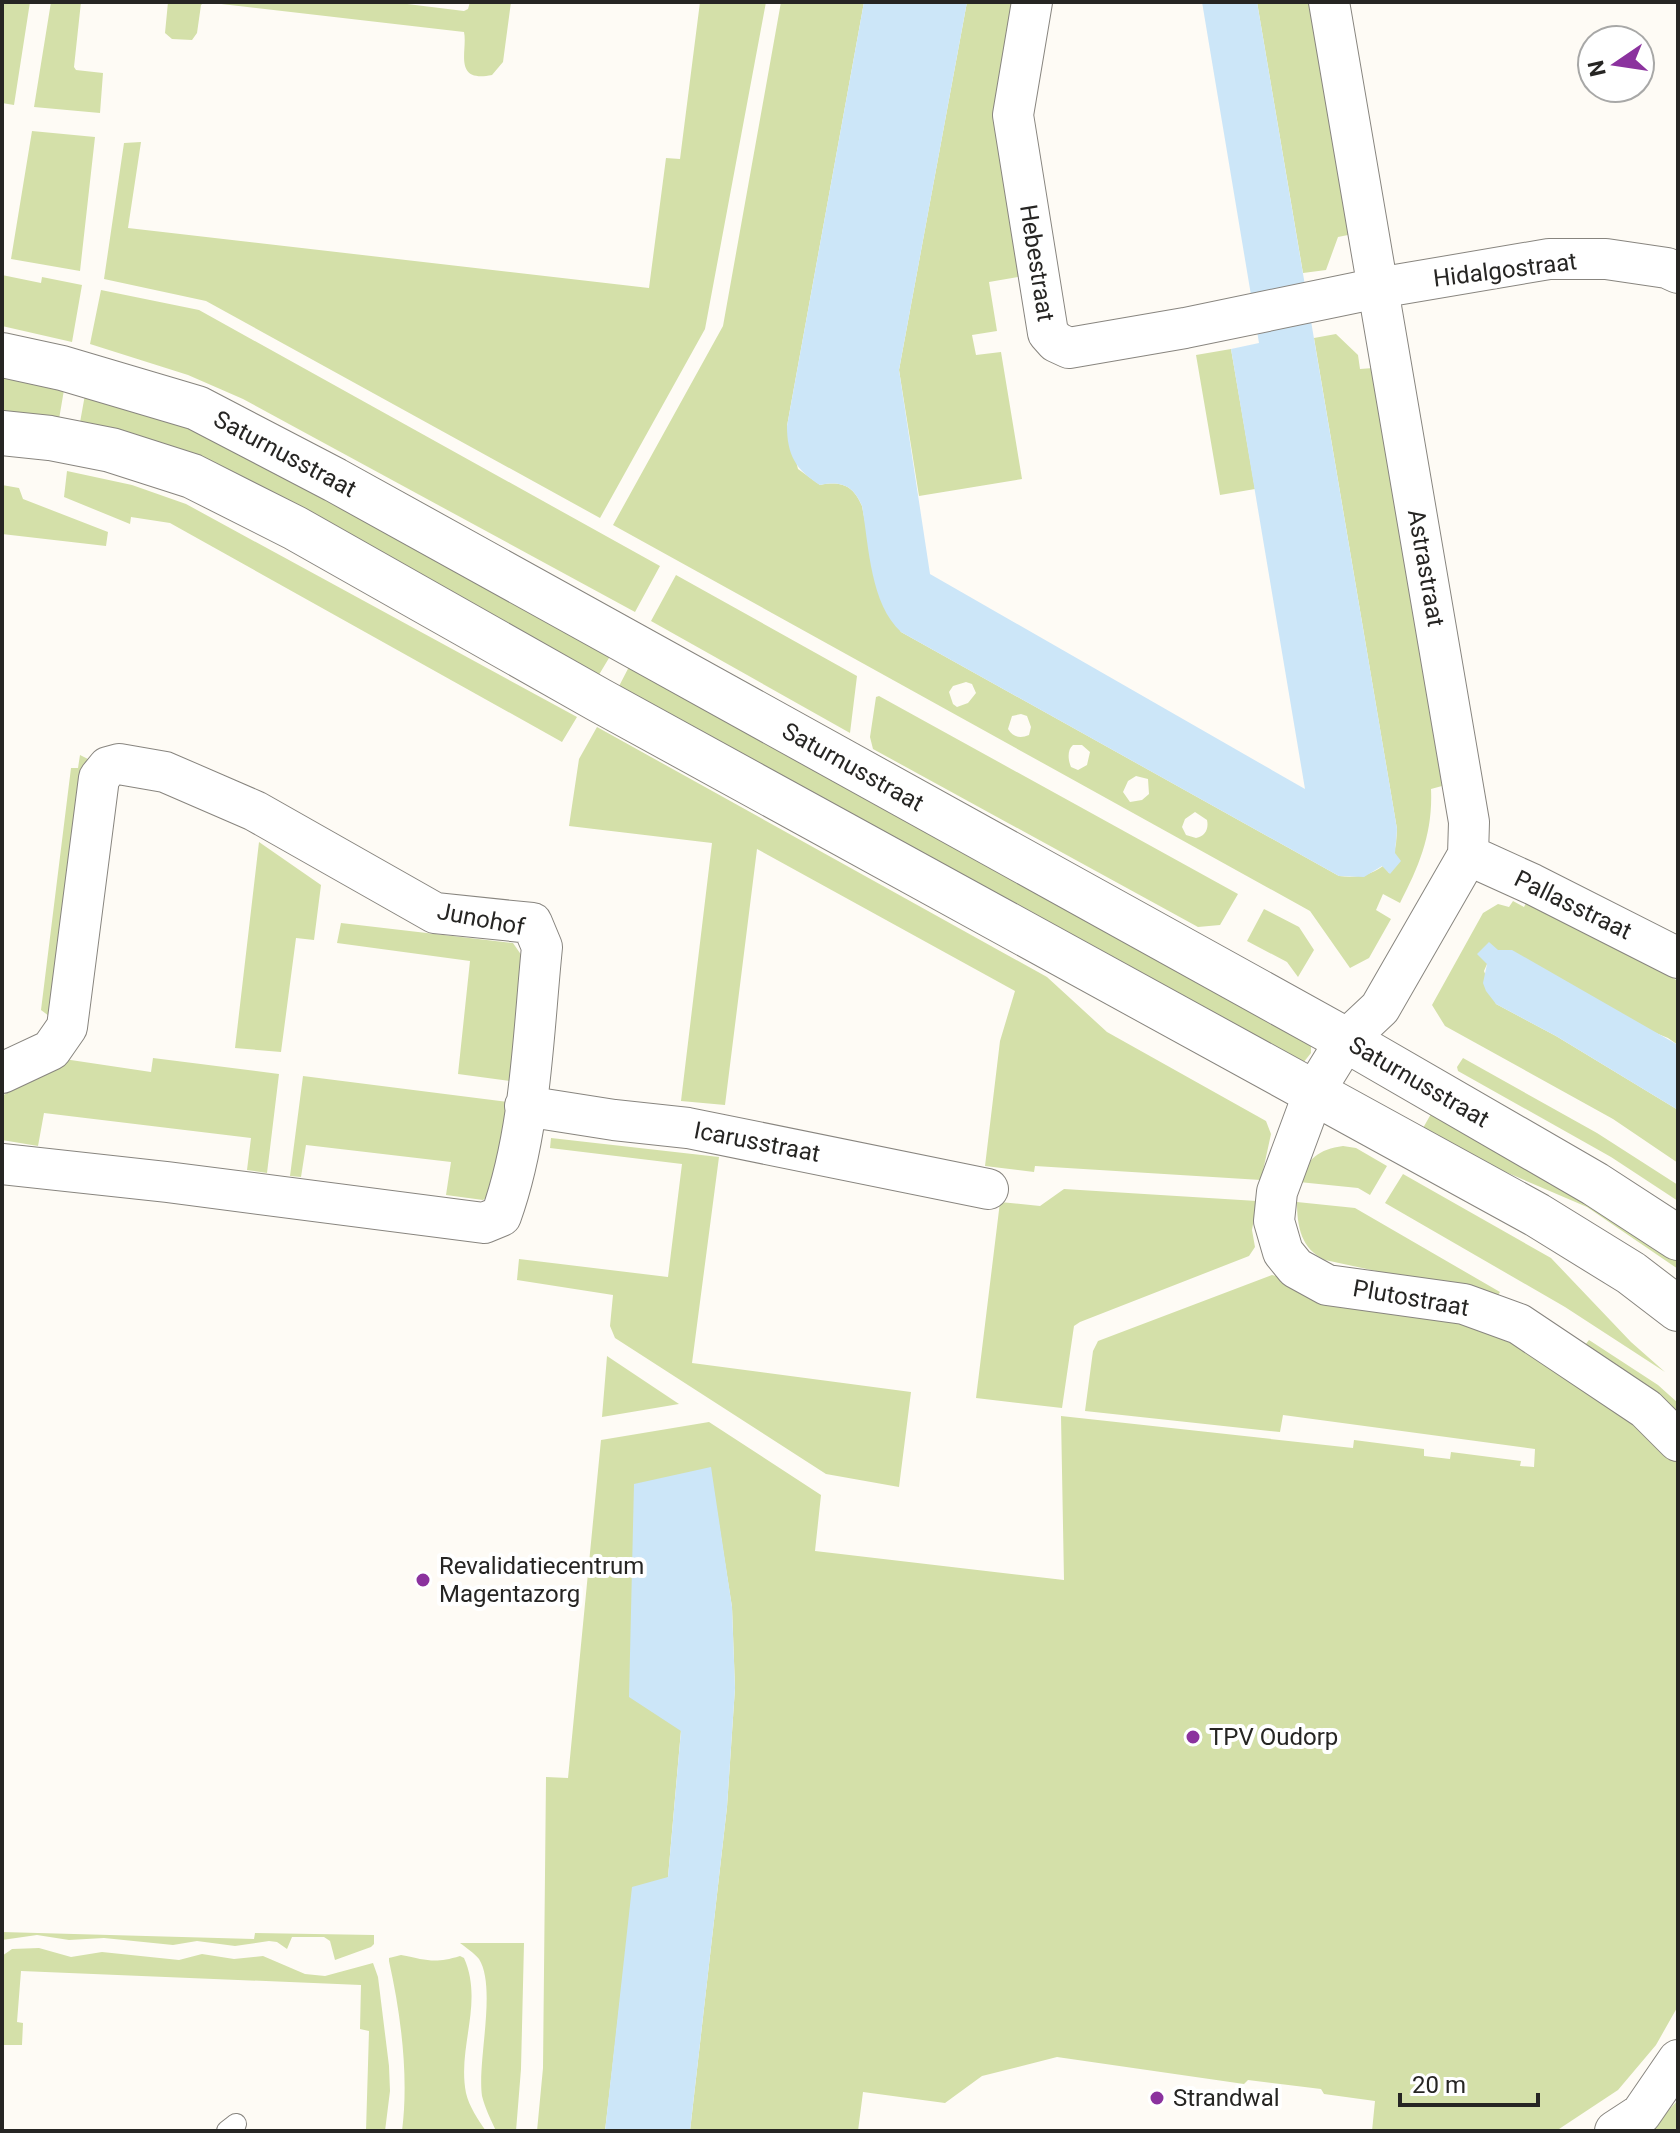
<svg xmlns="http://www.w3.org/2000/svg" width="1680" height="2133" font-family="Roboto,sans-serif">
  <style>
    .green { fill: #d4e0a9; fill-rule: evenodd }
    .water { fill: #cce6f8 }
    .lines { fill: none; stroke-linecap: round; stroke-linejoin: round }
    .service-casing { stroke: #88857f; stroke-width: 22 }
    .minor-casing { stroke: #88857f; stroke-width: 42 }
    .tertiary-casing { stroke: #88857f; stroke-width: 46 }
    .service { stroke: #fff; stroke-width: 20 }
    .minor { stroke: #fff; stroke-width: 40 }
    .tertiary { stroke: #fff; stroke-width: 44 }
    .poi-dot { fill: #8b329e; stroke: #fff; stroke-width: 3 }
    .labels { text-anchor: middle; stroke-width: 8; stroke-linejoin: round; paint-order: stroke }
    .street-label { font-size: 24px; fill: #262523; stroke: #fff }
    .poi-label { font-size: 24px; fill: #262523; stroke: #fff; text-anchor: start }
  </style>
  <rect width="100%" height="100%" fill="#fefbf5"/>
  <path class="green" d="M 2,2 L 30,2 L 14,105 L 2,103 Z
    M 51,2 L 81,2 L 74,67 L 76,70 L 103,73 L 100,113 L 34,107 Z
    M 168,2 L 204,2 L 201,5 L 197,33 L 192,40 L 172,39 L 165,33 Z
    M 204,2 L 391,2 L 464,11 L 468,9 L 470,2 L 511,2 L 503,62 L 492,75 C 452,83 468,50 464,32 Z
    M 700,2 L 766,2 L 705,329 L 600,518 L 206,301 L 104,279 L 124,143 L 141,142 L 128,228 L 649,288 L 666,158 L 680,159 Z
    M 781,2 L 864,2 L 787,426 L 798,469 L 820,485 C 841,481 853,485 862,506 L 877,585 L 901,632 L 1339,876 C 1356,878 1369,876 1383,866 L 1389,873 L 1396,844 L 1397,829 L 1314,338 L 1336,334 L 1358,355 L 1360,369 L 1373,368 L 1442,786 L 1431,789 C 1433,832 1420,865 1400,903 L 1383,894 L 1376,910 L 1391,919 L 1369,958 L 1350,968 L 1310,911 L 613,525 L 723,326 ZM 966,682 L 972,684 L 976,693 L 968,703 L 957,707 L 953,704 L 949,692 L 953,686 ZM 1021,714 L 1027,716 L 1031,727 L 1029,735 C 1020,739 1013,737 1008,729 L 1012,716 ZM 1073,745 L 1082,745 L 1090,752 L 1087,765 L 1078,770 L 1071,767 C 1068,760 1067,750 1073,745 ZM 1136,776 L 1148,779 L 1149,794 L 1142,800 L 1130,802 L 1123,792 L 1128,781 ZM 1195,812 L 1207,820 C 1209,829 1205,836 1196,838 L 1186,835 L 1182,827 L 1185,819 Z
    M 967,2 L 1015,2 L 1023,276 L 989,282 L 997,331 L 972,335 L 976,355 L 1001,352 L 1022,479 L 919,496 L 899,370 Z
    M 1257,2 L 1311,2 L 1347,212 L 1348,235 L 1338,237 L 1326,270 L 1303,273 Z
    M 32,131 L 95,137 L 80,271 L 11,259 Z
    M 2,275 L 41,283 L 42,277 L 82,285 L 72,342 L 2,326 Z
    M 101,290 L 199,310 L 660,566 L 635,612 L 243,399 L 188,375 L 90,344 Z
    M 1231,349 L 1255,489 L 1220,495 L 1196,355 Z
    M 2,370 L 65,384 L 58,425 L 2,418 Z
    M 86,389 L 178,420 L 612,653 L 597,678 L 79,428 Z
    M 67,471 L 132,485 L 186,504 L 577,717 L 562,742 L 170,523 L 131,517 L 130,524 L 64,497 Z
    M 2,485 L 19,488 L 23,499 L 108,532 L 106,546 L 2,534 Z
    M 676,575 L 857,676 L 850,733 L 651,621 Z
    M 631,663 L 1311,1044 L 1311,1053 L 1303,1063 L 617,690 Z
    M 879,696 L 1238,894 L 1220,925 L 1198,927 L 873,749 L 870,737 L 876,697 Z
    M 597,727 L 1047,977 L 1107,1032 L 1266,1121 L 1271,1134 L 1261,1180 L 1035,1166 L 1034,1172 L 985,1166 L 1000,1041 L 1015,991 L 757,849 L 725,1105 L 681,1101 L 712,843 L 569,826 L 579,759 Z
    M 80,755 L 92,761 L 49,1016 L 41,1010 L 71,768 L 78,768 Z
    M 259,842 L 321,885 L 314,940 L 296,938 L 281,1052 L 235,1048 Z
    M 1530,895 L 1678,981 L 1678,1045 L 1668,1038 L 1487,964 L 1484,971 L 1496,1004 L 1556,1036 L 1678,1110 L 1678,1163 L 1613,1119 L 1445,1026 L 1432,1005 L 1483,913 L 1498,904 L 1509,907 L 1513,901 L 1524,907 Z
    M 1264,909 L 1299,927 L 1314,950 L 1298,977 L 1287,962 L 1247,941 Z
    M 341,923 L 513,943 L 524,959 L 510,1081 L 458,1074 L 470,961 L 337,943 Z
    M 153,1058 L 279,1074 L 267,1173 L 247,1170 L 251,1138 L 44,1113 L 38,1146 L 2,1140 L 2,1096 L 64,1059 L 151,1072 Z
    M 1463,1058 L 1597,1133 L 1678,1185 L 1678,1201 L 1611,1157 L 1458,1071 L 1457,1067 Z
    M 303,1076 L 508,1102 L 496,1190 L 483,1200 L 446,1195 L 451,1162 L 306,1145 L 301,1177 L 290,1176 Z
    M 1435,1107 L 1678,1252 L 1678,1269 L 1587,1207 L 1419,1135 Z
    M 551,1138 L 719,1157 L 692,1363 L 911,1392 L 899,1487 L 826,1474 L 615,1338 L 610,1326 L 613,1295 L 517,1280 L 519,1259 L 668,1277 L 682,1164 L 550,1148 Z
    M 1343,1146 L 1356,1148 L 1387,1166 L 1370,1195 L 1358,1188 L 1299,1182 C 1307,1159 1319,1149 1343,1146 Z
    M 1403,1174 L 1551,1258 L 1631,1342 L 1665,1372 L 1565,1307 L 1385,1203 Z
    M 1064,1189 L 1257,1201 L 1252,1230 L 1255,1247 L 1249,1256 L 1080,1322 L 1074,1326 L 1062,1408 L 976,1398 L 1000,1202 L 1040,1206 Z
    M 1297,1202 L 1355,1208 L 1500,1292 L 1497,1297 L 1325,1260 C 1301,1249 1297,1226 1297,1202 Z
    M 1272,1275 L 1448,1320 L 1513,1340 L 1639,1426 L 1678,1464 L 1678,2006 L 1656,2045 L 1618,2090 L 1556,2131 L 1372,2131 L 1375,2101 L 1324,2094 L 1321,2089 L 1248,2080 L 1244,2084 L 1057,2057 L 982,2076 L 945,2103 L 863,2092 L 858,2131 L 690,2131 L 727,1807 L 735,1688 L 732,1607 L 710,1467 L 681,1730 L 668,1877 L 622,1984 L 605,2131 L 537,2131 L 543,2068 L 546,1777 L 568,1778 L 601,1440 L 709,1422 L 821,1495 L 815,1551 L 1064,1580 L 1061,1416 L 1353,1448 L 1354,1440 L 1424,1449 L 1424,1456 L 1450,1459 L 1451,1452 L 1521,1461 L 1520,1466 L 1534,1467 L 1535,1449 L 1283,1415 L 1280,1432 L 1085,1411 L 1093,1351 L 1098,1341 Z
    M 1589,1340 L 1658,1385 L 1678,1403 L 1678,1416 L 1585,1345 Z
    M 607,1356 L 679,1404 L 602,1417 Z
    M 2,1932 L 254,1939 L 255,1933 L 374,1935 L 374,1944 L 371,1947 L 335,1960 L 330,1941 L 324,1937 L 292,1937 L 287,1949 L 277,1942 L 269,1941 L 235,1946 L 197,1941 L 173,1945 L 104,1938 L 69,1940 L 37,1935 L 2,1940 Z
    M 460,1943 L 524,1943 L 521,2069 L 516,2131 L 496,2131 C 491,2120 485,2108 482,2096 C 477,2061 497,1988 479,1959 C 474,1953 465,1947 460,1943 Z
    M 39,1948 L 71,1957 L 102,1952 L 179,1960 L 202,1954 L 234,1959 L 263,1956 L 305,1974 L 325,1976 L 373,1963 L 378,1977 L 389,2066 L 390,2091 L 385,2131 L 366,2131 L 369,2031 L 360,2029 L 361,1985 L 21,1971 L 17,2022 L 23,2023 L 22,2045 L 2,2045 L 2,1956 L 12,1949 Z
    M 401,1955 C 427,1960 434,1964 460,1956 L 464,1958 C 484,2003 457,2047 466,2093 C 469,2106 478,2120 486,2131 L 402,2131 C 409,2077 401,2015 389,1961 L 389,1958 Z
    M 1678,2100 L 1678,2131 L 1649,2131 Z"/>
  <path class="water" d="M 864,2 L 967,2 L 899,370 L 930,574 L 1305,789 L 1231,349 L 1259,343 L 1202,2 L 1257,2 L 1397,829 L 1395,853 L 1401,861 L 1390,874 L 1382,866 L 1364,877 L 1339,876 L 901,632 C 870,603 869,546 862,506 C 853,485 841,481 820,485 C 796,470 787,455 787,426 Z
    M 1489,942 L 1498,950 L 1512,950 L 1678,1045 L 1678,1110 L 1556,1036 L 1496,1004 L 1486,991 L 1483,983 L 1487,964 L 1477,954 Z
    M 711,1467 L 732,1607 L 735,1688 L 727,1807 L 690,2131 L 605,2131 L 632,1887 L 668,1877 L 681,1731 L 629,1697 L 634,1484 Z"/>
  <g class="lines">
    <defs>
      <path id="service" d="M 227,2131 L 236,2124"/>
      <path id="minor" d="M 1032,2 L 1013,115 L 1048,333 L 1056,342 L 1069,348 L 1185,328 L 1378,288 L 1549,259 L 1606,259 L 1667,268 L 1678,273
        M 1329,2 L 1469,822 L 1468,855 L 1380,1008 L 1346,1040 L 1314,1092 L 1277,1192 L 1274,1221 L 1283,1252 L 1296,1268 L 1327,1285 L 1464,1304 L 1519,1324 L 1646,1409 L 1678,1441
        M 1468,855 L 1532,884 L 1678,958
        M 2,1073 L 51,1050 L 67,1027 L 99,778 L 108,767 L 119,764 L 165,772 L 255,811 L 435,913 L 532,923 L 542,947 C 533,1036 531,1132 501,1216 L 484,1223 L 167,1182 L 2,1164
        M 525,1106 L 614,1120 L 688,1128 L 988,1189
        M 1615,2131 L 1641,2114 L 1678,2060"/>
      <path id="tertiary" d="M 2,355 L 62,368 L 197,408 L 335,480 L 1346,1040 L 1595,1184 L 1678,1238
        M 2,433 L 50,438 L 111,450 L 192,476 L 295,528 L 599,700 L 1537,1215 L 1631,1273 L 1678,1309"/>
    </defs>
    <use href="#service" class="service-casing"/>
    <use href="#minor" class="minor-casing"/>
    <use href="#tertiary" class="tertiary-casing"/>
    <use href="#service" class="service"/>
    <use href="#minor" class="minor"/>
    <use href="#tertiary" class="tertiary"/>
  </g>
  <g class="poi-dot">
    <circle cx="423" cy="1580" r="8"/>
    <circle cx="1193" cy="1737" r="8"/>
    <circle cx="1157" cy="2098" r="8"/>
  </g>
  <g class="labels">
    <g class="street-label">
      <text transform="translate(1037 263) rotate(81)" y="8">Hebestraat</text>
      <text transform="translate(1505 270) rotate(-7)" y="8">Hidalgostraat</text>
      <text transform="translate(285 454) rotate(28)" y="8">Saturnusstraat</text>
      <text transform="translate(1426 568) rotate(80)" y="8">Astrastraat</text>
      <text transform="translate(853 767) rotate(29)" y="8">Saturnusstraat</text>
      <text transform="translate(1573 905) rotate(26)" y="8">Pallasstraat</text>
      <text transform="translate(481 919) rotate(11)" y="8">Junohof</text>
      <text transform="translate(1419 1082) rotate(30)" y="8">Saturnusstraat</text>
      <text transform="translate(757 1142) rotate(11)" y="8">Icarusstraat</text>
      <text transform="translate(1411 1298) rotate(10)" y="8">Plutostraat</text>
    </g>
    <g class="poi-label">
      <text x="439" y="1574">Revalidatiecentrum<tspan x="439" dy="28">Magentazorg</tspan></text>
      <text x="1209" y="1745">TPV Oudorp</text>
      <text x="1173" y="2106">Strandwal</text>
    </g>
  </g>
  <rect width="1680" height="2133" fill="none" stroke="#262523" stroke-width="8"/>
  <g transform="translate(1616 64) rotate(257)"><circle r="38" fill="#ffffff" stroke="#a8a8a7" stroke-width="2"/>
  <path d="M0-6L14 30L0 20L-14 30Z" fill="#8b329e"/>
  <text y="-12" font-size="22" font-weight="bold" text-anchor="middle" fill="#262523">N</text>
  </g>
  <path d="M1400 2093v12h138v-12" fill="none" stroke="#262523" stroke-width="4"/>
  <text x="1412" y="2093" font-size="24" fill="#262523" stroke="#ffffff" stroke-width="6" paint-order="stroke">20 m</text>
</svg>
